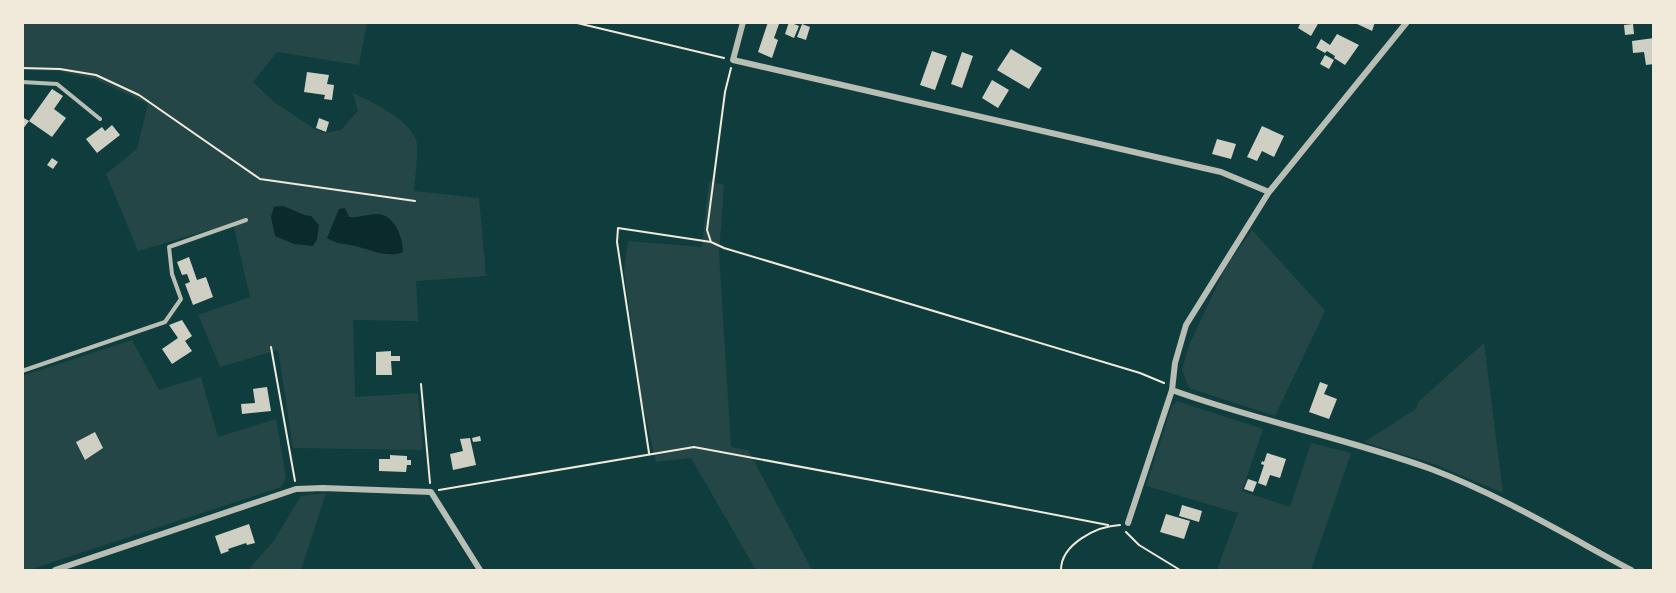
<svg xmlns="http://www.w3.org/2000/svg" width="1676" height="593" font-family="'Titillium Web',sans-serif">
  <style>
    .green { fill: #244646; fill-rule: evenodd }
    .water { fill: #0a2a2b }
    .building { fill: #cfcfc3 }
    .lines { fill: none; stroke-linecap: round; stroke-linejoin: round }
    .path { stroke: #f1e9da; stroke-width: 2 }
    .service { stroke: #b8beb3; stroke-width: 4 }
    .minor { stroke: #b8beb3; stroke-width: 6 }
  </style>
  <rect width="100%" height="100%" fill="#0f3d3e"/>
  <path class="green" d="M 298,22 L 300,24 L 302,22 L 367,23 L 359,65 L 277,52 L 253,82 L 274,102 L 316,130 L 325,133 L 341,130 L 358,111 L 353,93 C 372,102 408,118 416,140 C 419,148 415,180 414,191 L 479,198 L 486,276 L 416,281 L 418,321 L 353,320 L 355,397 L 418,393 L 423,450 L 293,448 L 278,350 L 220,367 L 198,315 L 250,297 L 233,223 L 138,251 L 106,174 L 137,149 L 148,104 L 95,79 L 59,71 L 23,70 L 23,23 ZM 373,214 L 395,255 C 380,253 366,248 351,245 C 341,243 337,243 328,238 C 341,212 351,221 373,214 Z
    M 709,181 L 724,185 L 719,254 L 731,447 L 748,450 L 812,570 L 756,570 L 691,458 L 656,462 L 641,397 L 624,270 L 628,241 L 702,247 Z
    M 1252,230 L 1325,311 L 1275,416 L 1189,388 L 1182,370 L 1189,345 L 1226,267 Z
    M 132,340 L 159,390 L 201,377 L 218,437 L 276,419 L 286,477 L 281,487 L 29,570 L 23,570 L 22,376 Z
    M 1484,343 L 1503,493 L 1434,464 L 1364,442 L 1416,409 L 1418,402 Z
    M 1177,401 L 1263,429 L 1242,491 L 1290,507 L 1311,443 L 1351,453 L 1311,570 L 1217,570 L 1238,513 L 1146,486 L 1172,406 Z
    M 326,493 L 301,570 L 248,570 L 273,542 L 301,496 Z"/>
  <path class="water" d="M 282,206 C 293,209 300,215 311,216 L 319,225 L 317,239 L 313,246 L 294,244 L 275,236 L 271,217 L 274,207 Z
    M 345,208 L 349,217 C 359,218 368,214 378,214 C 395,215 403,238 403,252 C 385,259 369,248 350,245 C 340,243 337,244 327,238 L 339,209 Z"/>
  <path class="building" d="M 768,22 L 779,24 L 774,38 L 778,40 L 772,58 L 758,52 Z
    M 789,22 L 799,26 L 794,38 L 785,34 Z
    M 1301,22 L 1319,22 L 1311,36 L 1298,28 Z
    M 1353,22 L 1375,22 L 1372,31 Z
    M 802,24 L 810,27 L 806,40 L 797,37 Z
    M 1633,24 L 1634,34 L 1625,35 L 1624,25 Z
    M 1337,34 L 1359,45 L 1345,65 L 1334,58 L 1335,56 L 1327,51 L 1325,53 L 1316,48 L 1321,39 L 1330,45 Z
    M 1654,38 L 1654,64 L 1646,65 L 1644,52 L 1633,53 L 1632,41 Z
    M 1011,49 L 1042,68 L 1029,89 L 997,70 Z
    M 932,51 L 947,56 L 935,90 L 920,85 Z
    M 962,52 L 973,56 L 962,88 L 951,84 Z
    M 1325,55 L 1334,60 L 1329,69 L 1320,64 Z
    M 307,72 L 329,75 L 327,84 L 334,85 L 332,100 L 324,99 L 325,95 L 304,92 Z
    M 992,80 L 1009,90 L 998,108 L 982,98 Z
    M 52,89 L 63,96 L 54,109 L 66,118 L 52,137 L 29,121 Z
    M 22,117 L 29,121 L 22,130 Z
    M 319,118 L 329,122 L 326,132 L 316,128 Z
    M 112,125 L 120,135 L 97,153 L 86,139 L 102,127 L 105,131 Z
    M 1262,126 L 1284,136 L 1274,157 L 1262,151 L 1257,161 L 1247,157 Z
    M 1217,139 L 1236,144 L 1231,159 L 1212,154 Z
    M 52,158 L 58,162 L 53,169 L 47,165 Z
    M 189,257 L 197,280 L 206,277 L 213,297 L 193,305 L 185,284 L 190,282 L 187,274 L 182,275 L 177,262 Z
    M 182,320 L 192,336 L 185,341 L 192,351 L 172,364 L 162,349 L 178,338 L 169,325 Z
    M 391,351 L 391,356 L 400,356 L 400,361 L 391,361 L 392,375 L 376,375 L 376,352 Z
    M 1320,382 L 1328,385 L 1324,394 L 1337,399 L 1329,419 L 1309,412 Z
    M 267,387 L 271,411 L 242,414 L 241,404 L 255,403 L 253,389 Z
    M 95,432 L 103,448 L 85,460 L 76,442 Z
    M 480,436 L 481,441 L 473,442 L 472,438 Z
    M 470,438 L 476,465 L 453,470 L 450,454 L 463,451 L 460,439 Z
    M 1267,453 L 1286,459 L 1280,478 L 1270,475 L 1266,486 L 1258,483 L 1264,465 L 1261,464 L 1262,461 L 1264,462 Z
    M 390,455 L 407,456 L 407,460 L 411,460 L 411,465 L 407,465 L 406,472 L 379,471 L 379,459 L 390,459 Z
    M 1248,479 L 1257,482 L 1253,492 L 1244,489 Z
    M 1182,505 L 1202,511 L 1199,522 L 1179,516 Z
    M 1166,514 L 1190,521 L 1184,539 L 1160,532 Z
    M 249,524 L 255,543 L 247,545 L 246,543 L 228,549 L 229,551 L 221,554 L 215,536 Z"/>
  <g class="lines">
    <path class="path" d="M 573,22 L 724,58
      M 22,68 L 60,69 L 96,75 L 139,95 L 260,179 L 415,201
      M 711,242 L 707,230 L 725,92 L 731,68
      M 271,347 L 295,481
      M 421,384 L 430,483
      M 649,453 L 617,242 L 618,228 L 711,242 L 724,248 L 1140,373 L 1164,383
      M 439,490 L 694,447 L 963,497 L 1108,525
      M 1126,532 L 1139,545 L 1180,570
      M 1061,570 C 1061,544 1097,526 1120,525"/>
    <path class="service" d="M 22,82 L 57,84 L 100,119
      M 22,371 L 165,322 L 181,299 L 172,274 L 169,247 L 246,220"/>
    <path class="minor" d="M 743,22 L 733,60 L 1221,172 L 1269,192
      M 1172,390 C 1257,421 1346,438 1431,469 C 1500,495 1566,535 1631,570
      M 1128,523 L 1172,390 L 1175,363 L 1186,325 L 1269,192 L 1407,22
      M 55,570 L 296,489 L 323,488 L 431,492 L 480,570"/>
  </g>
  <rect width="1676" height="593" fill="none" stroke="#f1e9da" stroke-width="48"/>
</svg>
